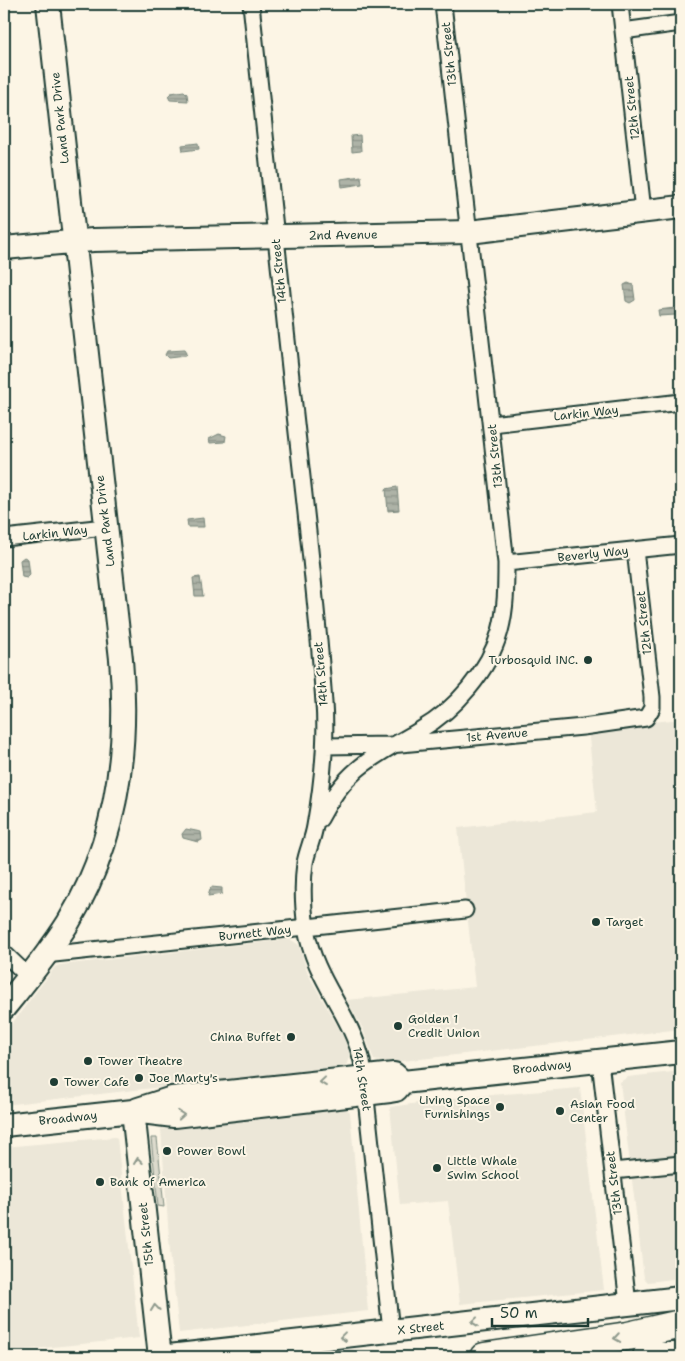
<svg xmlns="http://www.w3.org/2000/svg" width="685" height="1361" font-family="'Shantell Sans',sans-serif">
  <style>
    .built { fill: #ece7d8 }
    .grass { fill: #dcdacc; stroke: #7e8c80 }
    .water { fill: url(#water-rules); stroke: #758479 }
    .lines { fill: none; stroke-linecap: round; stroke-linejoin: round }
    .street-casing { stroke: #1f3d34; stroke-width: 19 }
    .secondary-casing { stroke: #1f3d34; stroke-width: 26 }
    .highway-casing { stroke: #1f3d34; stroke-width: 31 }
    .street { stroke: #fcf5e5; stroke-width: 15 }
    .secondary { stroke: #fcf5e5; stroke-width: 22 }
    .highway { stroke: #fcf5e5; stroke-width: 28 }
    .oneway { stroke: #8e998c }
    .poi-dot { fill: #1f3d34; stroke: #fcf5e5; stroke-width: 2 }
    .labels { text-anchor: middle; stroke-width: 4; stroke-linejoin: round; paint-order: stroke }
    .street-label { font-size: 12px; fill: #1f3d34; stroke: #fcf5e5 }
    .poi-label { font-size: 12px; fill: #1f3d34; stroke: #fcf5e5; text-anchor: start }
  </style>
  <defs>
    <pattern id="water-rules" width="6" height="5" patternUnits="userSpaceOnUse" patternTransform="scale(1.25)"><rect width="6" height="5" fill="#aeb3a7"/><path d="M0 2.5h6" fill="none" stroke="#8d9389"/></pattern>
  </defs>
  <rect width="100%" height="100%" fill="#fcf5e5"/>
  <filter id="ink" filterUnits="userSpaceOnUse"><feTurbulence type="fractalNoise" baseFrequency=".02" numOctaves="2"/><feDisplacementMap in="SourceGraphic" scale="10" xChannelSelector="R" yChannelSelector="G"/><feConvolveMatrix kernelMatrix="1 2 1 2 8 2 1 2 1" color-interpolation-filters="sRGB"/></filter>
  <g filter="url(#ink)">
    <path class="built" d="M 681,719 L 681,1029 L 386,1063 L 374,1060 L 363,1029 L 347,1000 L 475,987 L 458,828 L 597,812 L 588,729 Z
      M 290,939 L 299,945 L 308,974 L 343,1036 L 350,1054 L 346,1066 L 4,1105 L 4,1034 L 55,967 L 60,965 Z
      M 681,1071 L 681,1278 L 648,1282 L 644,1278 L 620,1082 L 628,1077 Z
      M 580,1088 L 604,1290 L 460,1304 L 448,1201 L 400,1205 L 390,1107 L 454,1098 Z
      M 345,1108 L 350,1112 L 368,1311 L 179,1333 L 170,1251 L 161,1129 Z
      M 115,1137 L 117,1138 L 139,1338 L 4,1352 L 4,1147 Z"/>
    <path class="grass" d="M 151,1138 L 157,1138 L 164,1207 L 158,1206 Z"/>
    <path class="water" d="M 184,91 L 187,94 L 188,101 L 170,100 L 168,96 L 171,93 Z
      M 360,135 L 361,151 L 352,152 L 351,136 Z
      M 198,143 L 199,149 L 183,151 L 182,145 Z
      M 361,176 L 362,184 L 342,187 L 341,179 Z
      M 628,283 L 633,285 L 635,300 L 630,303 L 626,301 L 624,285 Z
      M 675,308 L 676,315 L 659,316 L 658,310 Z
      M 184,350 L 186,353 L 185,356 L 168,358 L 165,355 L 167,351 Z
      M 219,434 L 226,436 L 225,442 L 210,443 L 209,439 Z
      M 397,487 L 399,510 L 388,511 L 386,489 Z
      M 203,518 L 204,527 L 188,527 L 187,520 Z
      M 24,557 L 28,559 L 30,575 L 27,578 L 22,577 L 20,560 Z
      M 200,577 L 203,596 L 195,596 L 193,578 Z
      M 186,829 L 201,832 L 202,840 L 198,842 L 183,838 L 182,834 Z
      M 211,887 L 222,888 L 222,894 L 208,896 Z"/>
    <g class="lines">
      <defs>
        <path id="street" d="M 251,4 C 265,135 279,265 293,396 C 304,498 317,600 324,703 C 327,744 322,786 315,826 C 313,839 307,851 305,863 C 302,884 303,906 306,928 C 314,979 350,1012 362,1061 L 391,1331
          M 620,4 L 643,211
          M 623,31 L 681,23
          M 491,424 L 681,402
          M 4,538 L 105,527
          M 506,563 L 681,545
          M 325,746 L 390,745 L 583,727 L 646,718 L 652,708 L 652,697 L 635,550
          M 320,819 C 346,768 373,757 420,730 C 455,710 489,671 500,631 C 506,609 506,586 506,563 L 443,4
          M 4,953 L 29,977
          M 45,955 L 465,910
          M 600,1061 L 628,1304
          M 613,1171 L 681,1164"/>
        <path id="secondary" d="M 4,248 L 93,240 L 469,232 L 681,207
          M 4,1008 C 26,981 49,953 68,923 C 117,842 129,752 121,659 L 48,4
          M 138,1109 L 172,1098 L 394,1074 L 403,1082
          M 133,1111 L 160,1357 L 681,1298
          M 4,1125 L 133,1111 L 174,1116 L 390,1091 L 396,1090 L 403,1082 L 681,1052"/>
        <path id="highway" d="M 160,1357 L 161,1357
          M 484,1357 L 628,1336 L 681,1324
          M 647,1357 L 681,1357"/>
      </defs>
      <use href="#street" class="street-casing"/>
      <use href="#secondary" class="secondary-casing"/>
      <use href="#highway" class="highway-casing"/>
      <use href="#street" class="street"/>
      <use href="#secondary" class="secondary"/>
      <use href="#highway" class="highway"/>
    </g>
    <defs><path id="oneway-chevron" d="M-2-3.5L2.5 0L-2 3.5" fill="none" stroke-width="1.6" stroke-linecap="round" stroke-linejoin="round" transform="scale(1.25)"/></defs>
    <g class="oneway">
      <use href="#oneway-chevron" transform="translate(323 1082) rotate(174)"/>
      <use href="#oneway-chevron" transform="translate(181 1115) rotate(-5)"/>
      <use href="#oneway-chevron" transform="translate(138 1161) rotate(-97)"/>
      <use href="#oneway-chevron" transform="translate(155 1308) rotate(-96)"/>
      <use href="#oneway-chevron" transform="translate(475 1322) rotate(174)"/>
      <use href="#oneway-chevron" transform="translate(343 1337) rotate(173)"/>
      <use href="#oneway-chevron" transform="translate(617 1338) rotate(171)"/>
    </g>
  </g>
  <g class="poi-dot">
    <circle cx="588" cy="660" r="5"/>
    <circle cx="596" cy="922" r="5"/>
    <circle cx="398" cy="1026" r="5"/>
    <circle cx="291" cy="1037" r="5"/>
    <circle cx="88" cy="1061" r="5"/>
    <circle cx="139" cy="1078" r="5"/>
    <circle cx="54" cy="1082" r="5"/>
    <circle cx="500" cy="1107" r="5"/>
    <circle cx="560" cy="1111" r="5"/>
    <circle cx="167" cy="1151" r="5"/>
    <circle cx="437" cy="1168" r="5"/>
    <circle cx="100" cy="1182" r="5"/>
  </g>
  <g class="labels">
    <g class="street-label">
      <text transform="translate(449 54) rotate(-96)" y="4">13th Street</text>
      <text transform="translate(632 108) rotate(-96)" y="4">12th Street</text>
      <text transform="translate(60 118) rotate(-96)" y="4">Land Park Drive</text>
      <text transform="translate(343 235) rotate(-1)" y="4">2nd Avenue</text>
      <text transform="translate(279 271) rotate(-96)" y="4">14th Street</text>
      <text transform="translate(586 413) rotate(-6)" y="4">Larkin Way</text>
      <text transform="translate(495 456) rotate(-96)" y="4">13th Street</text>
      <text transform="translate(105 521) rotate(-97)" y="4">Land Park Drive</text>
      <text transform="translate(55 533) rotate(-6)" y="4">Larkin Way</text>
      <text transform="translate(593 554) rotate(-6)" y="4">Beverly Way</text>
      <text transform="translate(644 623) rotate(-96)" y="4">12th Street</text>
      <text transform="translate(321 674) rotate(-95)" y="4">14th Street</text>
      <text transform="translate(497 735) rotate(-5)" y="4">1st Avenue</text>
      <text transform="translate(255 933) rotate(-6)" y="4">Burnett Way</text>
      <text transform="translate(542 1067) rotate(-6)" y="4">Broadway</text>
      <text transform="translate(362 1079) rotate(81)" y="4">14th Street</text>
      <text transform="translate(68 1118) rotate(-6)" y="4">Broadway</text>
      <text transform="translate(614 1183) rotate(-97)" y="4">13th Street</text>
      <text transform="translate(146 1234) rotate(-96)" y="4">15th Street</text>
      <text transform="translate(421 1328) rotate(-6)" y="4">X Street</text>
    </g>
    <g class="poi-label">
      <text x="578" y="664" text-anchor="end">Turbosquid iNC.</text>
      <text x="606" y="926">Target</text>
      <text x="408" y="1023">Golden 1<tspan x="408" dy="14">Credit Union</tspan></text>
      <text x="281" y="1041" text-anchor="end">China Buffet</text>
      <text x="98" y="1065">Tower Theatre</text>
      <text x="149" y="1082">Joe Marty's</text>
      <text x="64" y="1086">Tower Cafe</text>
      <text x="490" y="1104" text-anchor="end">Living Space<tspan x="490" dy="14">Furnishings</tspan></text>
      <text x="570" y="1108">Asian Food<tspan x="570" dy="14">Center</tspan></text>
      <text x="177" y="1155">Power Bowl</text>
      <text x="447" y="1165">Little Whale<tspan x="447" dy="14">Swim School</tspan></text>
      <text x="110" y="1186">Bank of America</text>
    </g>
  </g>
  <rect width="685" height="1361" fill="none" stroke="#fcf5e5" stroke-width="20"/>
  <rect x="10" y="10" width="665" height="1341" fill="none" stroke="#1f3d34" stroke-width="2" filter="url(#ink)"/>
  <path d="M492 1318v8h96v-8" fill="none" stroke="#1f3d34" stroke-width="2.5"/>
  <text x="500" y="1318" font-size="15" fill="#1f3d34" stroke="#fcf5e5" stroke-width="4" paint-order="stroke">50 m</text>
</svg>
